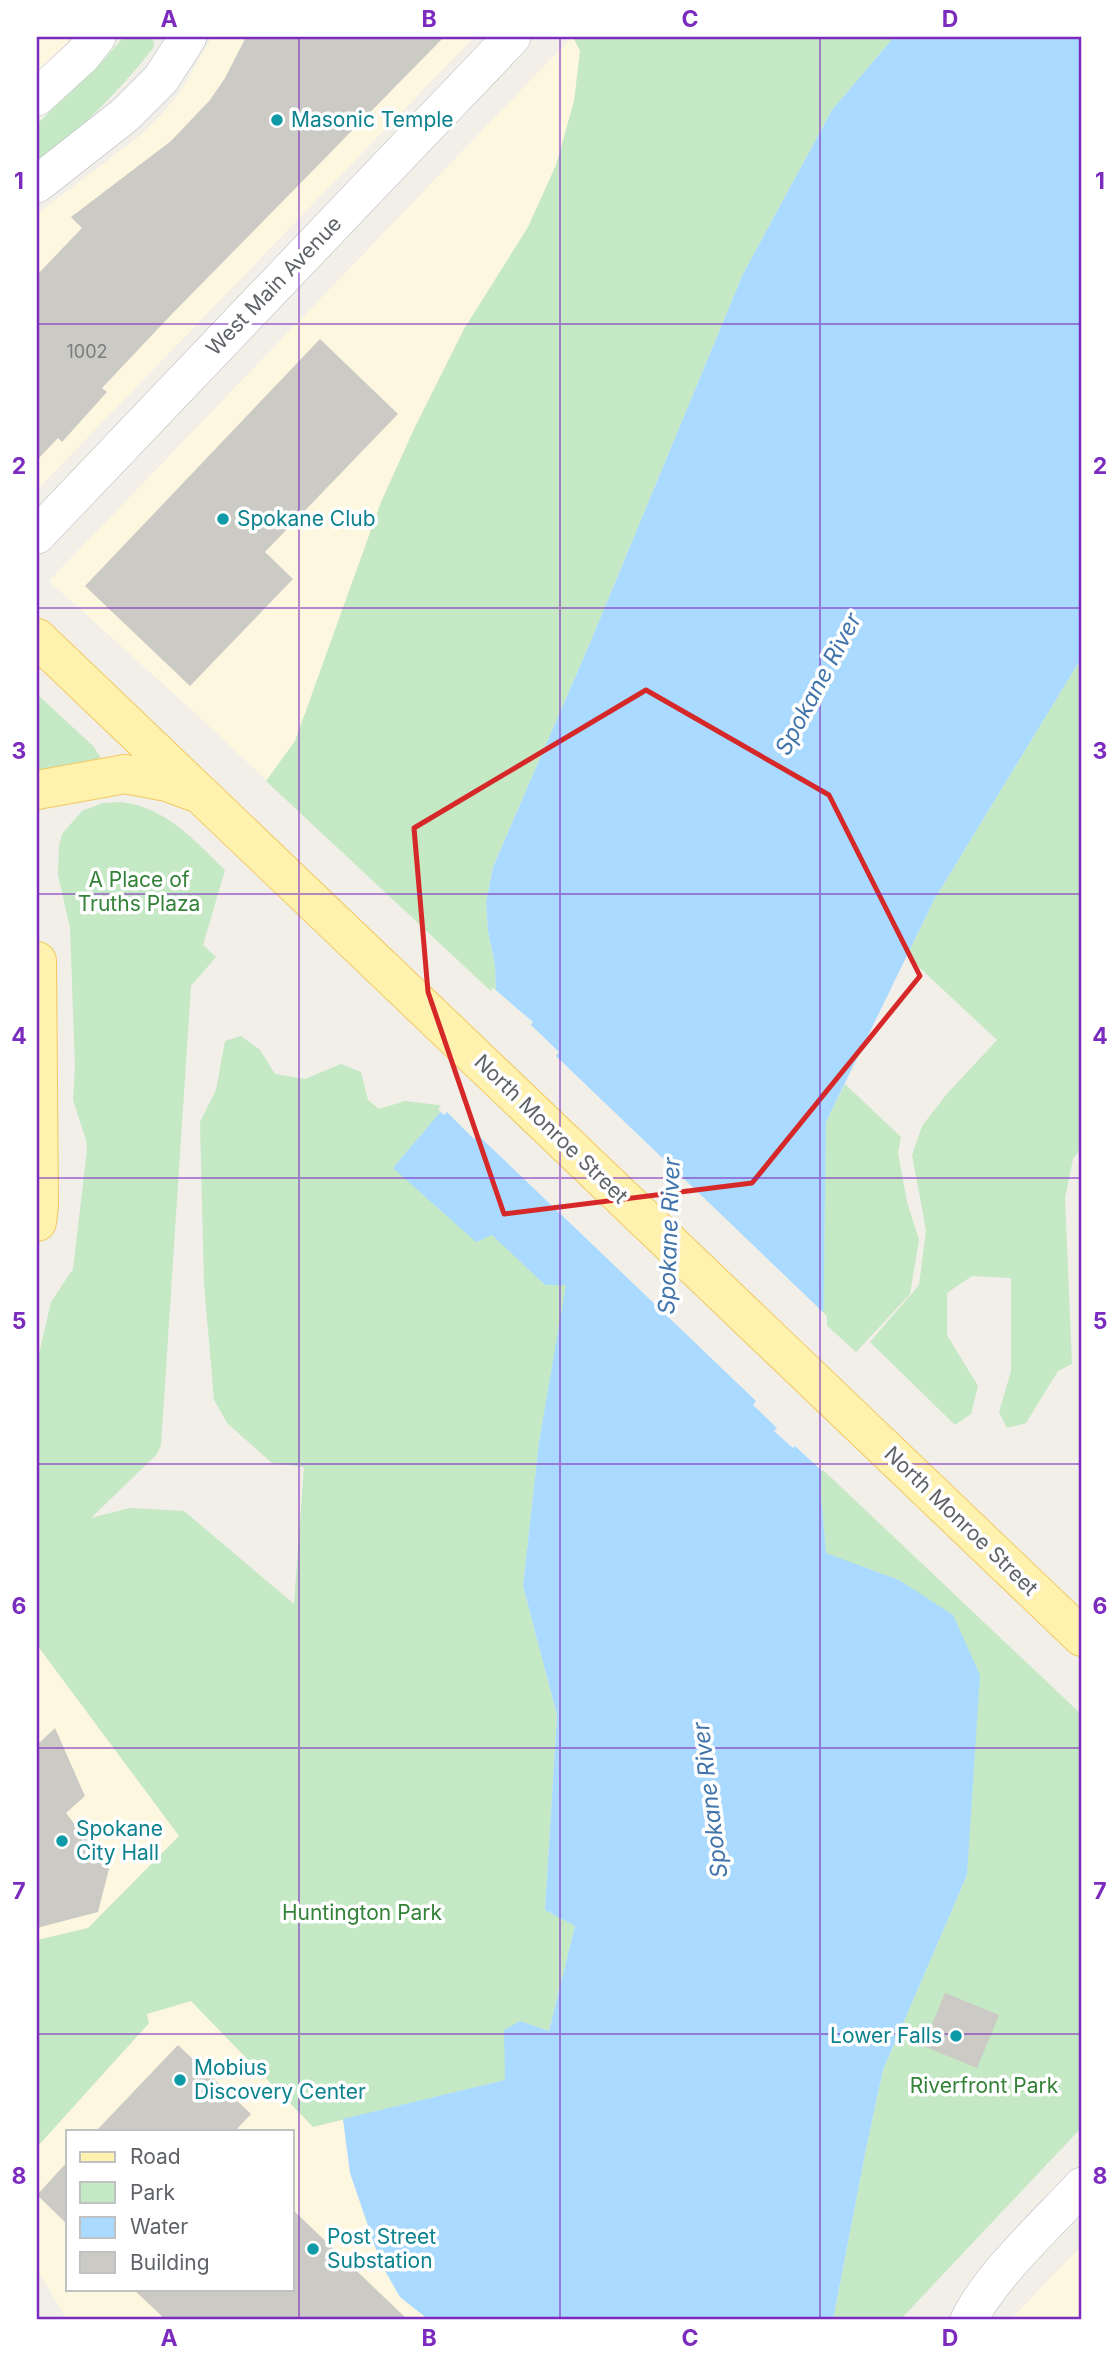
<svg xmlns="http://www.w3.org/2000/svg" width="1119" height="2357" font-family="Inter,sans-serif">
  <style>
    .commercial { fill: #fef7e0; fill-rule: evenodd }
    .green { fill: #c5e8c5 }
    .water { fill: #aadaff }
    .pier { fill: #f1efe8 }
    .building { fill: #cccac5 }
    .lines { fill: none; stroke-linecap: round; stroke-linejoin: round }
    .minor-casing { stroke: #b5b8bc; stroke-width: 38 }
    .major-casing { stroke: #f2c960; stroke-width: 40 }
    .minor { stroke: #fff; stroke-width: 37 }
    .major { stroke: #fff2af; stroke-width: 38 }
    .marked { fill: none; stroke: #d62828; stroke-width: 5; stroke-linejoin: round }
    .grid { fill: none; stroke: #7b2cbf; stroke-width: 2; stroke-opacity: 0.55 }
    .culture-dot { fill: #0f9aa8; stroke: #fff; stroke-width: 2.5 }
    .labels { text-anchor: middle; stroke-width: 7; stroke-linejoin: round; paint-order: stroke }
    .number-label { font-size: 18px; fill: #7a7d7f }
    .culture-label { font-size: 21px; fill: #0d838f; stroke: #fff; text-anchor: start }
    .street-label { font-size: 21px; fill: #5f6368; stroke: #fff }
    .park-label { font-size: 21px; fill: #348238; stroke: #fff }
    .water-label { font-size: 23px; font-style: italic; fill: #4174aa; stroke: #fff }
    .neatline { fill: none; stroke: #7b2cbf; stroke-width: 2.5 }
    .grid-label { font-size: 23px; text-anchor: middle; font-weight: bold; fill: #7b2cbf }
  </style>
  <rect width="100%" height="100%" fill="#f1efe8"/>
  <path class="commercial" d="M 37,37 L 72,37 L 37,72 Z
    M 212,37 L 474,37 L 37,490 L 37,214 L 142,134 L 161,115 L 179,94 Z
    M 572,37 L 894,37 L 394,590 L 493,867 L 496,996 L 194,712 L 49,581 Z
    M 37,1645 L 179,1836 L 88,1928 L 37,1940 Z
    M 191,2001 L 313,2126 L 343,2119 L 350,2173 L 400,2297 L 429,2320 L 67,2320 L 37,2269 L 37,2147 L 149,2024 L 146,2014 ZM 68,2131 L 292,2131 L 292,2289 L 68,2289 Z
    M 1082,2245 L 1082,2320 L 1011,2320 L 1014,2316 Z"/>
  <path class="green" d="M 124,37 L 153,37 L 154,47 C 119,91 82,129 37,163 L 37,124 L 98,66 Z
    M 573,37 L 894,37 L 832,110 L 743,274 L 590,643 L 493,867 L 486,902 L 488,932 L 495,965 L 496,996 L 266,781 L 295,741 L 381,502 L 414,429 L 464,329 L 528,227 L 556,165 L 574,101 L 580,51 Z
    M 1082,657 L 1082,1147 L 1073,1159 L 1065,1198 L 1072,1364 L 1058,1371 L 1026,1423 L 1007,1428 L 999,1412 L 1011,1371 L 1011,1278 L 972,1276 L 947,1293 L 947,1335 L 978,1386 L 971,1414 L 955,1425 L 870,1342 L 919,1285 L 926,1230 L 912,1155 L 922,1126 L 946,1095 L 997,1040 L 907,956 L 934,900 Z
    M 37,694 L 93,746 L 101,758 L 37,771 Z
    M 121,802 C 167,808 193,839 225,870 L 203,945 L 216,957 L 191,986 L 161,1445 L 157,1454 L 91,1518 L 130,1508 L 184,1511 L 294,1604 L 304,1467 L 272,1463 L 228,1424 L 214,1400 L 204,1283 L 200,1122 L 216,1090 L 225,1041 L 241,1036 L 260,1050 L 275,1074 L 305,1079 L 341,1064 L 361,1072 L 368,1100 L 379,1109 L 405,1101 L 446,1106 L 393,1168 L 492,1234 L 545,1285 L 567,1285 L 539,1442 L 523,1586 L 557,1715 L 545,1910 L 575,1926 L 549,2031 L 520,2021 L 505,2080 L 313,2127 L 191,2001 L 147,2014 L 149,2023 L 37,2147 L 37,1940 L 88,1928 L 179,1836 L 37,1645 L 37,1363 L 51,1302 L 73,1269 L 87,1150 L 86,1140 L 73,1100 L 75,1067 L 70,928 L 58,875 L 59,846 L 62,834 L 82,811 L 103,803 Z
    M 845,1084 L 901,1137 L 898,1153 L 907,1202 L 919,1240 L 910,1294 L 856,1352 L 823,1322 L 826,1122 Z
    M 821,1468 L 1082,1715 L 1082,2127 L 900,2320 L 833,2320 L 866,2149 L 883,2070 L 967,1875 L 971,1795 L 899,1580 L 826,1554 L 821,1494 Z"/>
  <path class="water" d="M 894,37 L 1082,37 L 1082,657 L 934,900 L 826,1122 L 821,1494 L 826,1553 L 899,1580 L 953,1615 L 980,1675 L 967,1875 L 883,2070 L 866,2149 L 833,2320 L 429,2320 L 400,2297 L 381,2264 L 350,2173 L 343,2119 L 505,2080 L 504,2030 L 520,2021 L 549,2031 L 575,1926 L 545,1910 L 557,1715 L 523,1586 L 539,1442 L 566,1285 L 545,1285 L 492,1235 L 476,1242 L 393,1168 L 470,1077 L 492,1021 L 496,996 L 495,965 L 488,932 L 486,902 L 493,867 L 590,643 L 743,274 L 832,110 Z"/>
  <path class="pier" d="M 492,987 L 533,1022 L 531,1025 L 559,1052 L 556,1056 L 827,1316 L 823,1472 L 795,1446 L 793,1448 L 774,1431 L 777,1428 L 753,1405 L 756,1401 L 478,1135 L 474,1139 L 447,1112 L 444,1115 L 438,1109 L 467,1075 L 488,1020 Z"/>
  <path class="building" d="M 246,37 L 444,37 L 171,315 L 102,388 L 107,392 L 62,442 L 58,438 L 37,460 L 37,275 L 82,228 L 71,217 L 171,141 L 210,100 L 225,78 Z
    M 320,339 L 398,414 L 265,552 L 293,579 L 190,686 L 85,586 Z
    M 55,1728 L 85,1796 L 66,1813 L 109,1869 L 98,1912 L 37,1928 L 37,1745 Z
    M 945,1993 L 999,2015 L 977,2068 L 923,2046 Z
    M 178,2045 L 251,2114 L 235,2131 L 96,2131 Z
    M 68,2161 L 68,2225 L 37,2195 Z
    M 292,2209 L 408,2320 L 166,2320 L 133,2289 L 292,2289 Z"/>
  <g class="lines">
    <defs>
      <path id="minor" d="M 37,97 L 82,56 L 97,37
        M 37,184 L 125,115 L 161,79 L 188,37
        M 37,535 L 512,37
        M 969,2320 C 990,2276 1048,2223 1082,2186"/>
      <path id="major" d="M 37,638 L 1082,1637
        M 37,790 L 125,774 L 167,782 L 194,792
        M 37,961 L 39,1206 L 37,1222"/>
    </defs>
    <use href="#minor" class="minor-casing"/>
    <use href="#major" class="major-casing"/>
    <use href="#minor" class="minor"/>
    <use href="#major" class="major"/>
  </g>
  <path class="marked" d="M 646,690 L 829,795 L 920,976 L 752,1183 L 504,1214 L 428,992 L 414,828 Z"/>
  <path class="grid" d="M 299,37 L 299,2320M 560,37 L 560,2320M 820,37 L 820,2320M 37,324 L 1082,324M 37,608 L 1082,608M 37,894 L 1082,894M 37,1178 L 1082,1178M 37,1464 L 1082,1464M 37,1748 L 1082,1748M 37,2034 L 1082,2034"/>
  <g class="culture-dot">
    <circle cx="277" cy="120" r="7"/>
    <circle cx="223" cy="519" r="7"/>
    <circle cx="62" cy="1841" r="7"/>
    <circle cx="956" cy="2036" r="7"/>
    <circle cx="180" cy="2080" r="7"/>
    <circle cx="313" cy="2249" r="7"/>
  </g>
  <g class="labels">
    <g class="number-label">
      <text x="87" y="358">1002</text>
    </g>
    <g class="culture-label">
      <text x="291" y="127">Masonic Temple</text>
      <text x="237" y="526">Spokane Club</text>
      <text x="76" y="1836">Spokane<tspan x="76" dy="24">City Hall</tspan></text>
      <text x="942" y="2043" text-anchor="end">Lower Falls</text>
      <text x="194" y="2075">Mobius<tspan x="194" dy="24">Discovery Center</tspan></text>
      <text x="327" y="2244">Post Street<tspan x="327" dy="24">Substation</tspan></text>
    </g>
    <g class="street-label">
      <text transform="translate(274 286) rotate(-46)" y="7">West Main Avenue</text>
      <text transform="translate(551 1129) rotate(44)" y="7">North Monroe Street</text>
      <text transform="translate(961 1521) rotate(44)" y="7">North Monroe Street</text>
    </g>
    <g class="park-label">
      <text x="139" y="887">A Place of<tspan x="139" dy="24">Truths Plaza</tspan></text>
      <text x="362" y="1920">Huntington Park</text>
      <text x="984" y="2093">Riverfront Park</text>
    </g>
    <g class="water-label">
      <text transform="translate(818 684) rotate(-62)" y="8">Spokane River</text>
      <text transform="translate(669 1236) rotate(-88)" y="8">Spokane River</text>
      <text transform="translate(710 1800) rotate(-97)" y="8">Spokane River</text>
    </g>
  </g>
  <rect width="1119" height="2357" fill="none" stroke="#ffffff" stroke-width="77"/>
  <rect x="66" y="2130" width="228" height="161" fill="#ffffff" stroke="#bfc1c3" stroke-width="2"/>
  <rect x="80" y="2152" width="35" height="10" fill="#fff2af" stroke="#bfc1c3" stroke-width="2"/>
  <text x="130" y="2164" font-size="21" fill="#5f6368">Road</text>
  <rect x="80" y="2182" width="35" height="21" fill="#c5e8c5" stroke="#bfc1c3" stroke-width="2"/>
  <text x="130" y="2200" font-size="21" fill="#5f6368">Park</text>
  <rect x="80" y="2217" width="35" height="21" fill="#aadaff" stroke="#bfc1c3" stroke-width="2"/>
  <text x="130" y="2234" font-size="21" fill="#5f6368">Water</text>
  <rect x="80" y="2252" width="35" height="21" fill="#cccac5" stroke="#bfc1c3" stroke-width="2"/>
  <text x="130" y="2270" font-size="21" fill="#5f6368">Building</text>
  <rect x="38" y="38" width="1042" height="2280" class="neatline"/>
  <g class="grid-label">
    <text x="169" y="27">A</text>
    <text x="429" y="27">B</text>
    <text x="690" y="27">C</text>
    <text x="950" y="27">D</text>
    <text x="19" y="189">1</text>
    <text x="1100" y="189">1</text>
    <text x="19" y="474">2</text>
    <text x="1100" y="474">2</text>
    <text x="19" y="759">3</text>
    <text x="1100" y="759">3</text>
    <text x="19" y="1044">4</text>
    <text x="1100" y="1044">4</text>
    <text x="19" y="1329">5</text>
    <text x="1100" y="1329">5</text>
    <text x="19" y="1614">6</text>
    <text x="1100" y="1614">6</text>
    <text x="19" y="1899">7</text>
    <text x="1100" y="1899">7</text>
    <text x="19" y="2184">8</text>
    <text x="1100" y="2184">8</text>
    <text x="169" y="2346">A</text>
    <text x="429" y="2346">B</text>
    <text x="690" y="2346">C</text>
    <text x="950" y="2346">D</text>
  </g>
</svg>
